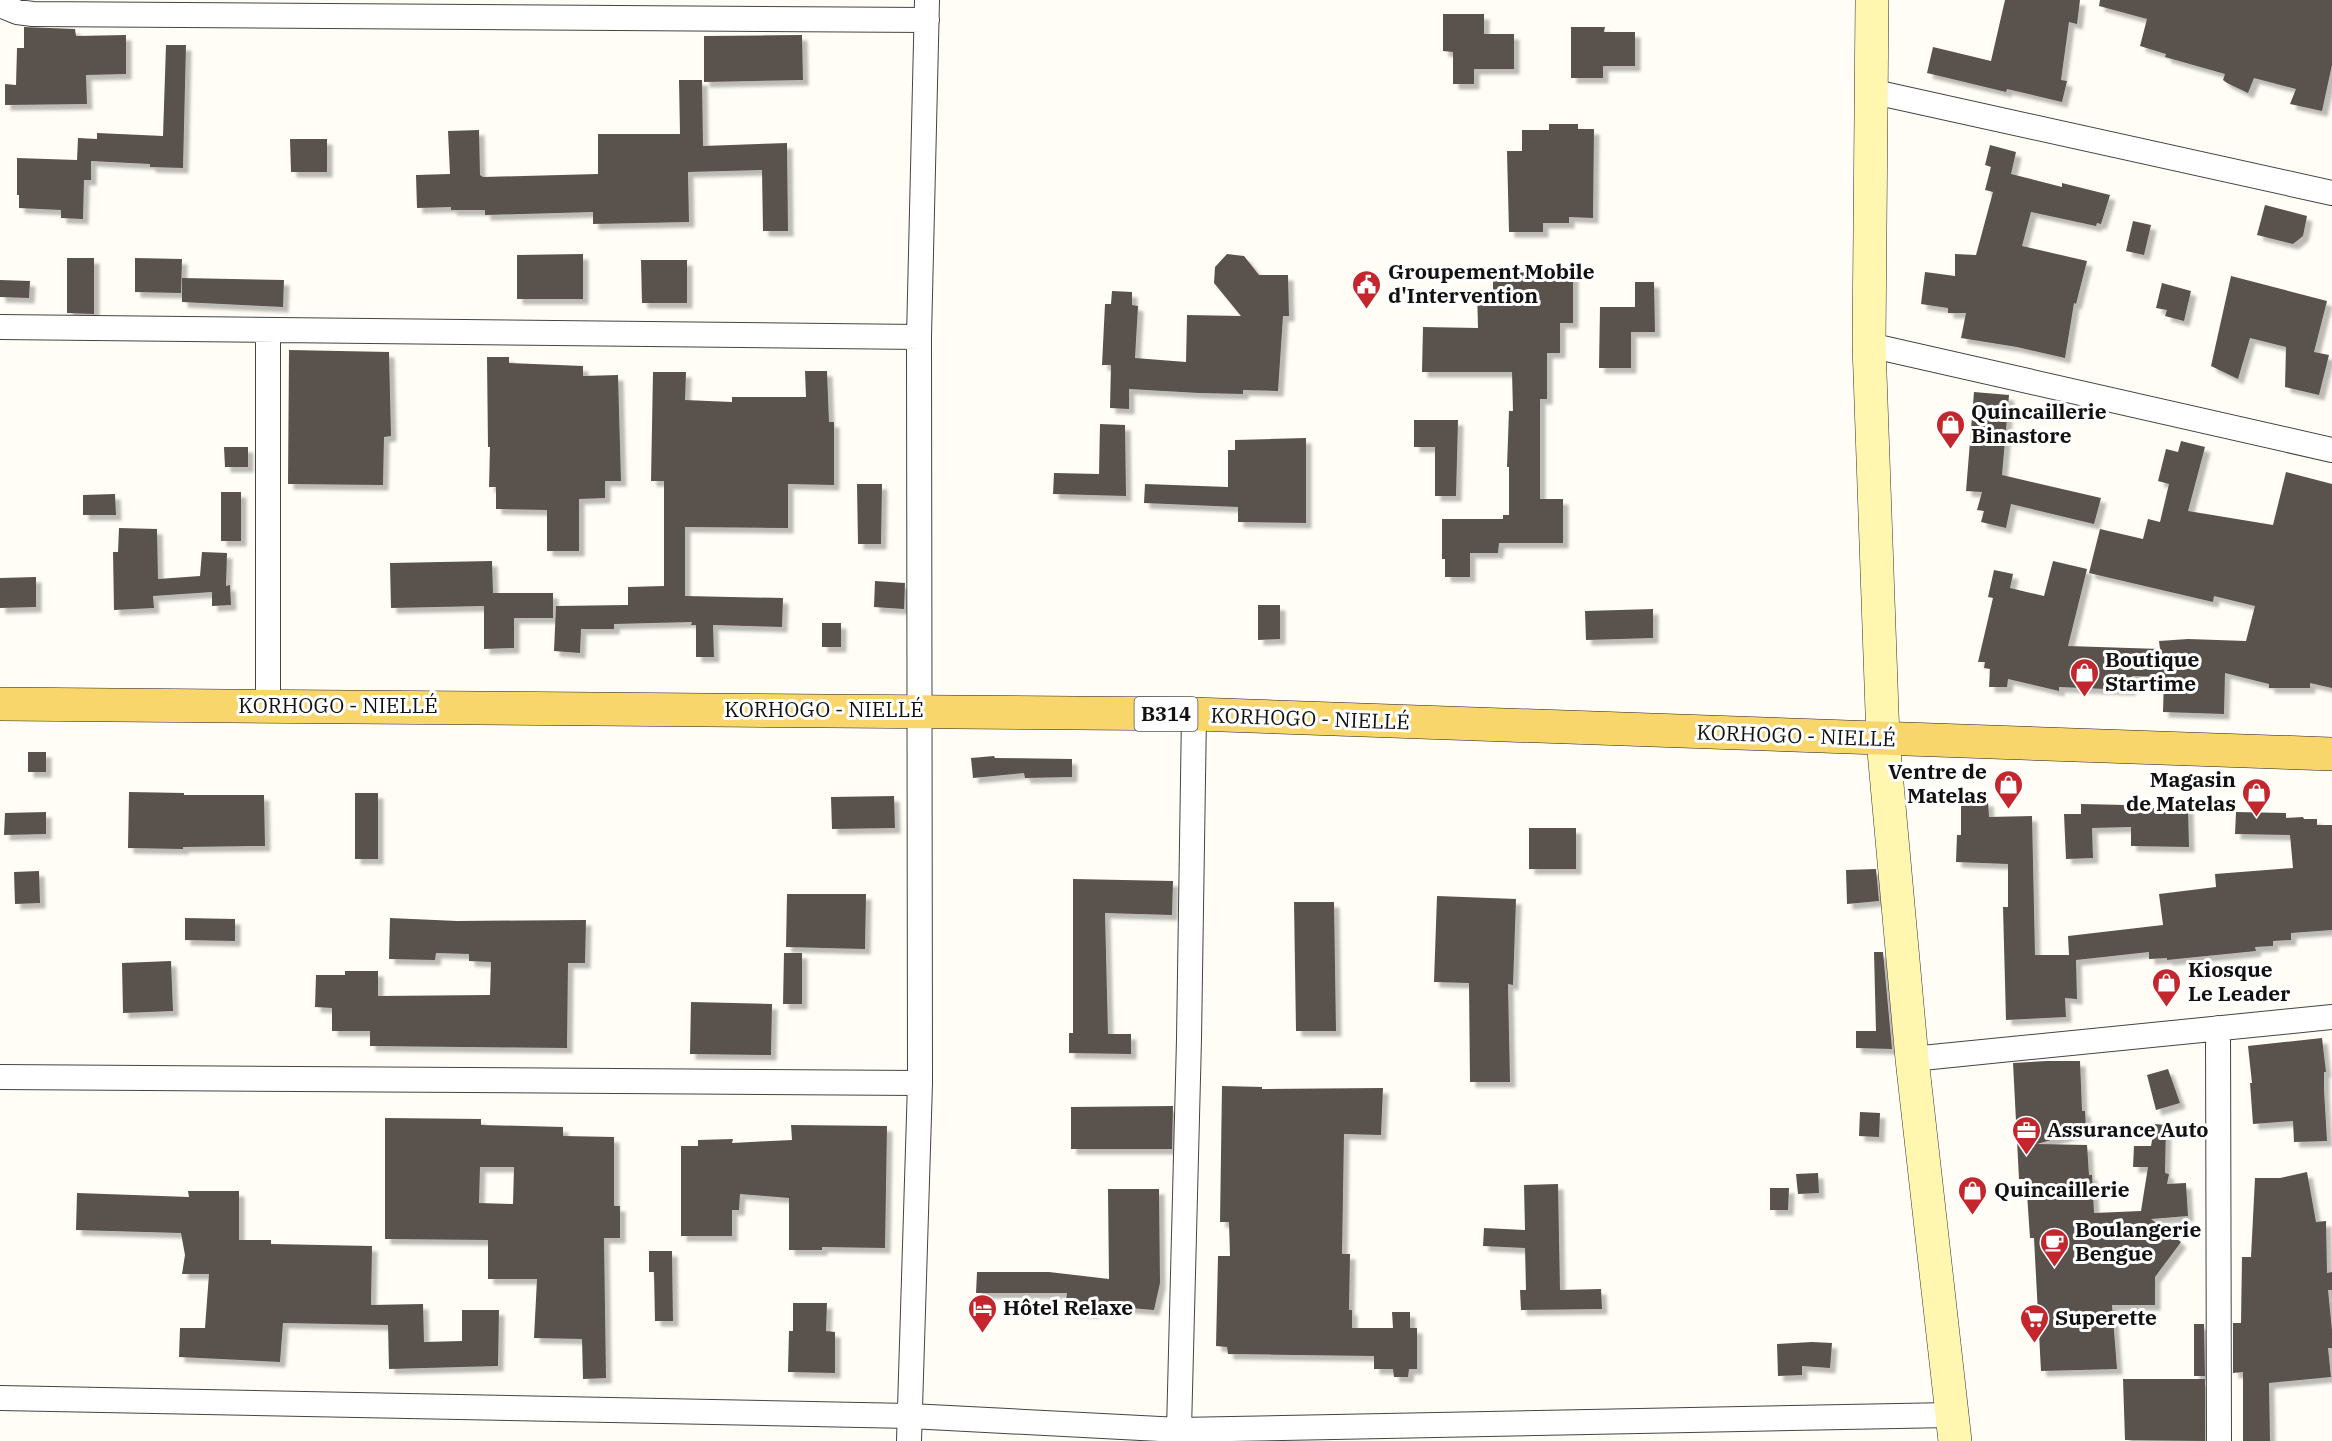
<svg xmlns="http://www.w3.org/2000/svg" width="2332" height="1441" font-family="'IBM Plex Serif',serif">
  <style>
    .building { fill: #5a524d; fill-rule: evenodd; filter: url(#shadow) }
    .lines { fill: none; stroke-linecap: round; stroke-linejoin: round }
    .street-casing { stroke: #444; stroke-width: 26 }
    .secondary-casing { stroke: #333; stroke-width: 34 }
    .primary-casing { stroke: #222; stroke-width: 34 }
    .street { stroke: #fff; stroke-width: 24 }
    .secondary { stroke: #fff6b0; stroke-width: 33 }
    .primary { stroke: #f9d66b; stroke-width: 33 }
    .labels { text-anchor: middle; stroke-width: 6; stroke-linejoin: round; paint-order: stroke }
    .shield { fill: #fff; stroke: #585858; stroke-width: 1.5 }
    .shield-label { font-size: 20px; font-weight: bold; fill: #111 }
    .poi-label { font-size: 21px; font-weight: bold; fill: #111; stroke: #fff; text-anchor: start }
    .street-label { font-size: 21px; fill: #111; stroke: #fff }
  </style>
  <defs>
    <filter id="shadow"><feDropShadow dx="5.5" dy="5.5" stdDeviation="1.5" flood-color="#0004"/></filter>
  </defs>
  <rect width="100%" height="100%" fill="#fffdf5"/>
  <path class="building" d="M 2005,0 L 2080,0 L 2077,24 L 2069,22 L 2061,80 L 2067,81 L 2062,102 L 2007,89 L 2006,92 L 1927,73 L 1933,47 L 1991,61 Z
    M 2100,0 L 2332,0 L 2332,65 L 2322,111 L 2290,104 L 2296,89 L 2254,78 L 2248,93 L 2227,83 L 2223,80 L 2225,74 L 2165,57 L 2166,54 L 2140,46 L 2147,19 L 2099,6 Z
    M 1443,14 L 1484,14 L 1484,34 L 1514,34 L 1514,69 L 1474,69 L 1474,84 L 1453,84 L 1453,52 L 1443,51 Z
    M 24,27 L 75,29 L 76,36 L 126,35 L 126,74 L 86,75 L 87,104 L 5,105 L 5,84 L 16,85 L 17,48 L 24,48 Z
    M 1571,27 L 1605,27 L 1604,32 L 1635,32 L 1635,66 L 1603,66 L 1603,78 L 1571,78 Z
    M 802,35 L 803,80 L 704,82 L 704,36 Z
    M 166,45 L 186,45 L 183,168 L 150,167 L 150,164 L 91,161 L 91,180 L 84,180 L 83,219 L 61,218 L 61,210 L 19,208 L 19,195 L 17,195 L 17,158 L 77,160 L 78,138 L 97,139 L 97,133 L 163,136 Z
    M 679,80 L 702,80 L 703,146 L 787,143 L 788,231 L 763,231 L 762,170 L 688,172 L 689,222 L 593,224 L 593,212 L 485,215 L 485,210 L 451,210 L 451,207 L 417,208 L 416,175 L 450,174 L 448,131 L 479,130 L 480,175 L 483,177 L 598,174 L 598,134 L 680,134 Z
    M 1549,124 L 1578,124 L 1578,129 L 1594,129 L 1593,218 L 1569,217 L 1569,223 L 1543,223 L 1543,232 L 1509,232 L 1507,151 L 1522,151 L 1522,130 L 1549,130 Z
    M 290,139 L 327,139 L 327,172 L 291,172 Z
    M 1990,145 L 2016,152 L 2011,174 L 2062,187 L 2062,183 L 2110,195 L 2101,224 L 2097,223 L 2096,226 L 2031,212 L 2022,246 L 2087,261 L 2076,304 L 2074,303 L 2065,358 L 2017,347 L 1961,338 L 1966,313 L 1948,313 L 1948,308 L 1921,304 L 1925,272 L 1955,276 L 1955,254 L 1976,255 L 1993,192 L 1985,190 L 1991,167 L 1985,165 Z
    M 2265,205 L 2307,216 L 2303,236 L 2293,244 L 2257,235 Z
    M 2133,221 L 2151,225 L 2144,255 L 2126,251 Z
    M 583,254 L 583,299 L 517,299 L 517,255 Z
    M 1227,254 L 1244,256 L 1259,275 L 1288,275 L 1289,316 L 1283,316 L 1278,391 L 1243,390 L 1243,394 L 1199,393 L 1129,389 L 1129,409 L 1110,408 L 1111,365 L 1102,365 L 1105,304 L 1111,304 L 1112,291 L 1132,292 L 1132,305 L 1138,306 L 1135,358 L 1186,362 L 1187,315 L 1241,316 L 1214,283 L 1215,267 Z
    M 67,258 L 94,258 L 94,314 L 67,313 Z
    M 135,258 L 182,259 L 181,293 L 135,292 Z
    M 641,260 L 687,260 L 687,303 L 642,303 Z
    M 1493,272 L 1573,273 L 1573,323 L 1560,323 L 1560,353 L 1547,353 L 1547,399 L 1540,399 L 1540,499 L 1563,499 L 1563,543 L 1499,543 L 1498,553 L 1470,553 L 1470,577 L 1445,577 L 1445,559 L 1442,559 L 1442,519 L 1503,519 L 1503,515 L 1509,515 L 1509,467 L 1507,467 L 1509,411 L 1513,411 L 1512,372 L 1422,372 L 1423,327 L 1478,328 L 1477,290 L 1493,290 Z
    M 2231,276 L 2327,301 L 2314,352 L 2329,355 L 2319,395 L 2285,387 L 2286,347 L 2250,338 L 2238,379 L 2211,366 Z
    M 182,278 L 284,280 L 283,307 L 182,302 Z
    M 0,280 L 30,281 L 29,298 L 0,297 Z
    M 1635,282 L 1654,282 L 1655,332 L 1631,332 L 1631,368 L 1599,368 L 1600,307 L 1635,307 Z
    M 2162,283 L 2191,291 L 2184,321 L 2165,316 L 2167,310 L 2156,308 Z
    M 289,350 L 389,352 L 391,436 L 384,437 L 383,485 L 288,484 Z
    M 487,357 L 509,357 L 509,363 L 583,366 L 583,376 L 618,375 L 621,481 L 605,481 L 605,498 L 579,499 L 579,551 L 547,551 L 547,510 L 496,509 L 496,487 L 489,487 L 490,447 L 488,447 Z
    M 805,371 L 827,371 L 829,422 L 834,422 L 834,485 L 788,484 L 788,528 L 685,527 L 685,596 L 783,598 L 782,627 L 713,625 L 714,657 L 696,657 L 696,625 L 691,625 L 692,622 L 614,624 L 614,629 L 581,629 L 580,653 L 554,651 L 556,606 L 628,605 L 628,587 L 664,586 L 664,481 L 651,481 L 653,372 L 686,372 L 685,400 L 732,402 L 732,397 L 806,397 Z
    M 1974,392 L 2009,395 L 2002,475 L 2101,498 L 2094,524 L 2011,504 L 2006,528 L 1981,522 L 1984,511 L 1977,510 L 1982,492 L 1966,491 Z
    M 1414,420 L 1458,420 L 1456,496 L 1435,496 L 1435,447 L 1414,447 Z
    M 1100,424 L 1125,425 L 1126,496 L 1053,494 L 1054,473 L 1099,474 Z
    M 1306,438 L 1306,523 L 1238,522 L 1238,507 L 1144,503 L 1145,484 L 1228,487 L 1228,450 L 1235,450 L 1235,440 Z
    M 2181,441 L 2205,447 L 2188,511 L 2273,525 L 2286,472 L 2332,484 L 2332,688 L 2310,683 L 2310,688 L 2269,688 L 2269,684 L 2225,673 L 2224,714 L 2163,712 L 2164,677 L 2132,676 L 2130,690 L 2059,687 L 2059,691 L 2008,679 L 2007,687 L 1989,687 L 1990,669 L 1984,668 L 1985,662 L 1978,662 L 1993,598 L 1988,597 L 1994,570 L 2013,574 L 2010,588 L 2044,596 L 2053,561 L 2087,569 L 2068,646 L 2160,649 L 2159,641 L 2188,639 L 2246,641 L 2255,606 L 2214,596 L 2213,602 L 2089,573 L 2100,529 L 2143,539 L 2148,519 L 2160,522 L 2169,484 L 2158,481 L 2166,449 L 2178,452 Z
    M 224,447 L 248,447 L 248,467 L 225,467 Z
    M 857,484 L 882,484 L 881,544 L 858,544 Z
    M 221,492 L 241,492 L 241,541 L 221,541 Z
    M 115,494 L 116,515 L 83,515 L 83,495 Z
    M 119,528 L 157,529 L 158,579 L 200,576 L 202,552 L 227,553 L 226,586 L 230,585 L 231,605 L 212,606 L 212,592 L 153,596 L 154,608 L 114,610 L 113,552 L 118,552 Z
    M 492,561 L 493,593 L 553,593 L 553,618 L 514,618 L 514,648 L 484,649 L 484,606 L 391,608 L 390,563 Z
    M 36,577 L 36,607 L 0,608 L 0,578 Z
    M 875,581 L 905,583 L 904,609 L 874,607 Z
    M 1258,605 L 1280,605 L 1280,639 L 1258,640 Z
    M 1653,609 L 1653,638 L 1586,640 L 1585,611 Z
    M 822,623 L 841,623 L 841,647 L 822,647 Z
    M 28,752 L 46,752 L 46,772 L 28,772 Z
    M 994,756 L 995,758 L 1072,759 L 1072,777 L 1025,778 L 1024,773 L 973,778 L 971,758 Z
    M 129,792 L 184,793 L 184,795 L 264,795 L 265,846 L 183,847 L 183,849 L 128,848 Z
    M 355,793 L 378,793 L 378,859 L 355,859 Z
    M 894,796 L 895,828 L 832,829 L 831,797 Z
    M 1988,801 L 1989,817 L 2032,816 L 2035,955 L 2069,955 L 2068,936 L 2163,925 L 2159,894 L 2216,887 L 2215,874 L 2293,868 L 2290,835 L 2235,834 L 2236,812 L 2286,813 L 2286,818 L 2303,817 L 2304,819 L 2317,819 L 2317,825 L 2332,825 L 2332,930 L 2291,933 L 2291,940 L 2273,941 L 2273,946 L 2255,947 L 2256,951 L 2167,960 L 2167,958 L 2149,959 L 2149,952 L 2076,960 L 2077,999 L 2065,998 L 2066,1017 L 2006,1020 L 2003,907 L 2008,907 L 2008,864 L 1956,862 L 1957,835 L 1961,835 L 1961,802 Z
    M 2081,804 L 2126,805 L 2126,809 L 2188,807 L 2189,847 L 2131,846 L 2131,827 L 2092,828 L 2093,858 L 2066,859 L 2064,814 L 2081,814 Z
    M 46,812 L 46,834 L 4,835 L 5,813 Z
    M 1529,828 L 1576,828 L 1576,869 L 1529,869 Z
    M 1876,869 L 1879,901 L 1847,904 L 1846,870 Z
    M 39,871 L 40,903 L 15,904 L 14,872 Z
    M 1073,879 L 1173,881 L 1172,915 L 1105,913 L 1108,1034 L 1131,1034 L 1131,1054 L 1069,1053 L 1069,1033 L 1073,1033 Z
    M 787,894 L 866,894 L 865,949 L 786,947 Z
    M 1437,896 L 1516,899 L 1513,985 L 1508,984 L 1510,1082 L 1470,1082 L 1469,983 L 1434,982 Z
    M 1294,902 L 1334,902 L 1336,1031 L 1296,1031 Z
    M 185,918 L 235,919 L 235,941 L 185,940 Z
    M 390,918 L 457,921 L 586,920 L 585,963 L 568,963 L 567,1048 L 370,1046 L 370,1031 L 332,1031 L 332,1008 L 315,1007 L 316,975 L 345,975 L 345,971 L 378,971 L 378,996 L 490,995 L 491,962 L 469,961 L 469,954 L 436,953 L 435,960 L 389,959 Z
    M 1874,952 L 1883,952 L 1892,1049 L 1856,1048 L 1856,1031 L 1876,1031 Z
    M 784,953 L 802,953 L 802,1004 L 783,1004 Z
    M 171,961 L 173,1011 L 123,1013 L 122,963 Z
    M 691,1002 L 772,1004 L 771,1055 L 690,1054 Z
    M 2322,1038 L 2326,1072 L 2324,1072 L 2324,1090 L 2327,1141 L 2294,1142 L 2293,1121 L 2253,1124 L 2250,1083 L 2252,1083 L 2248,1046 Z
    M 2047,1061 L 2080,1061 L 2082,1111 L 2085,1111 L 2086,1130 L 2037,1144 L 2087,1145 L 2089,1175 L 2092,1175 L 2094,1213 L 2141,1211 L 2148,1167 L 2133,1167 L 2134,1146 L 2151,1146 L 2155,1124 L 2166,1125 L 2165,1173 L 2169,1174 L 2167,1184 L 2186,1183 L 2188,1216 L 2151,1219 L 2181,1242 L 2155,1277 L 2155,1305 L 2112,1305 L 2117,1369 L 2041,1371 L 2034,1238 L 2030,1238 L 2026,1179 L 2019,1179 L 2013,1063 Z
    M 2168,1069 L 2180,1103 L 2156,1110 L 2147,1075 Z
    M 1222,1086 L 1262,1087 L 1262,1089 L 1383,1088 L 1381,1135 L 1344,1134 L 1342,1254 L 1350,1254 L 1349,1310 L 1352,1310 L 1352,1328 L 1393,1328 L 1392,1312 L 1410,1312 L 1410,1328 L 1417,1328 L 1417,1369 L 1409,1369 L 1408,1377 L 1394,1377 L 1393,1369 L 1374,1369 L 1374,1356 L 1228,1354 L 1227,1347 L 1216,1346 L 1218,1256 L 1230,1256 L 1229,1222 L 1220,1222 Z
    M 1173,1106 L 1172,1149 L 1071,1149 L 1071,1107 Z
    M 1860,1112 L 1880,1113 L 1879,1137 L 1859,1136 Z
    M 385,1118 L 481,1119 L 481,1125 L 563,1127 L 563,1136 L 614,1137 L 614,1206 L 620,1206 L 620,1238 L 604,1238 L 606,1378 L 583,1379 L 582,1339 L 534,1338 L 537,1279 L 488,1279 L 488,1240 L 385,1239 ZM 480,1167 L 514,1167 L 513,1204 L 479,1203 Z
    M 791,1125 L 887,1126 L 885,1248 L 822,1247 L 822,1250 L 789,1250 L 789,1198 L 740,1194 L 739,1210 L 732,1210 L 732,1236 L 681,1236 L 681,1146 L 698,1146 L 698,1140 L 733,1139 L 732,1143 L 792,1140 Z
    M 2307,1172 L 2316,1222 L 2326,1221 L 2327,1273 L 2332,1272 L 2332,1290 L 2328,1290 L 2332,1330 L 2332,1348 L 2328,1348 L 2331,1377 L 2269,1383 L 2270,1441 L 2243,1441 L 2243,1372 L 2233,1373 L 2233,1323 L 2241,1323 L 2242,1257 L 2251,1257 L 2255,1178 L 2280,1178 Z
    M 1818,1173 L 1819,1193 L 1798,1194 L 1796,1174 Z
    M 1558,1184 L 1560,1290 L 1601,1289 L 1602,1309 L 1521,1310 L 1520,1290 L 1526,1290 L 1525,1248 L 1483,1246 L 1484,1228 L 1525,1230 L 1524,1185 Z
    M 1770,1188 L 1789,1188 L 1788,1210 L 1770,1210 Z
    M 1108,1189 L 1159,1189 L 1160,1283 L 1154,1310 L 1094,1305 L 1094,1313 L 1065,1310 L 1067,1293 L 976,1293 L 977,1272 L 1049,1272 L 1109,1279 Z
    M 188,1191 L 239,1191 L 239,1240 L 271,1240 L 271,1244 L 372,1246 L 371,1305 L 423,1304 L 424,1342 L 462,1341 L 462,1310 L 499,1310 L 498,1366 L 389,1369 L 388,1325 L 283,1323 L 280,1362 L 179,1357 L 180,1328 L 205,1328 L 209,1274 L 182,1274 L 185,1255 L 181,1233 L 76,1230 L 77,1193 L 189,1197 Z
    M 649,1251 L 672,1251 L 673,1321 L 655,1321 L 654,1272 L 649,1272 Z
    M 793,1303 L 827,1303 L 826,1331 L 835,1332 L 835,1373 L 788,1372 L 789,1331 L 793,1331 Z
    M 2194,1324 L 2204,1324 L 2205,1376 L 2194,1376 Z
    M 1812,1342 L 1832,1343 L 1830,1368 L 1802,1366 L 1802,1375 L 1778,1376 L 1777,1344 Z
    M 2123,1379 L 2205,1379 L 2205,1441 L 2125,1440 Z"/>
  <g class="lines">
    <defs>
      <path id="street" d="M 0,5 L 17,12 L 33,14 L 927,20
        M 1870,91 L 2332,193
        M 0,327 L 919,337
        M 268,330 L 268,706
        M 1869,345 L 2332,450
        M 2218,1028 L 2219,1441
        M 1912,1059 L 2332,1017
        M 0,1077 L 920,1083
        M 0,1398 L 910,1416 L 1179,1430 L 1951,1415
        M 1179,1430 L 1189,1039 L 1194,714
        M 909,1441 L 920,1083 L 919,337 L 927,0"/>
      <path id="secondary" d="M 1872,0 L 1869,345 L 1883,740 L 1912,1059 L 1955,1441"/>
      <path id="primary" d="M 0,704 L 1194,714 L 2332,754"/>
    </defs>
    <use href="#street" class="street-casing"/>
    <use href="#secondary" class="secondary-casing"/>
    <use href="#primary" class="primary-casing"/>
    <use href="#street" class="street"/>
    <use href="#secondary" class="secondary"/>
    <use href="#primary" class="primary"/>
  </g>
  <defs>
    <symbol id="civic-pin" viewBox="-11 -11 22 30"><path d="M0 17L-7.5 6A9.5 9.5 0 1 1 7.5 6Z" fill="#c4262e" stroke="#fff"/><path d="M-.6-6.5H3V-4.5H.6V-3L4-1V1h2V6H-6V1h2V-1L-.6-3ZM-1.2 2.5V6h2.4V2.5Z" fill="#fff"/></symbol>
    <symbol id="shop-pin" viewBox="-11 -11 22 30"><path d="M0 17L-7.5 6A9.5 9.5 0 1 1 7.5 6Z" fill="#c4262e" stroke="#fff"/><path d="M-5-2.5h2.3a2.7 3.5 0 0 1 5.4 0H5L5.5 6h-11ZM-1.5-2.5h3a1.5 2.3 0 0 0-3 0Z" fill="#fff"/></symbol>
    <symbol id="office-pin" viewBox="-11 -11 22 30"><path d="M0 17L-7.5 6A9.5 9.5 0 1 1 7.5 6Z" fill="#c4262e" stroke="#fff"/><path d="M-6-3h4V-5.5h4V-3h4V5H-6ZM-1-4.5V-3h2v-1.5ZM-6 0V1H6V0Z" fill="#fff"/></symbol>
    <symbol id="cafe-pin" viewBox="-11 -11 22 30"><path d="M0 17L-7.5 6A9.5 9.5 0 1 1 7.5 6Z" fill="#c4262e" stroke="#fff"/><path d="M-5.5-4.5H6V0H3Q3 3.5 0 3.5H-2.5Q-5.5 3.5-5.5 0ZM3-3.2v2h1.7v-2ZM-6 4.5H4V6H-6Z" fill="#fff"/></symbol>
    <symbol id="hotel-pin" viewBox="-11 -11 22 30"><path d="M0 17L-7.5 6A9.5 9.5 0 1 1 7.5 6Z" fill="#c4262e" stroke="#fff"/><path d="M-6-4.5h1.5V1H6V5H4.5V3h-9V5H-6ZM-4 0a1.8 1.8 0 1 1 3.6 0ZM.5 0V-2.5h3Q6-2.5 6 0Z" fill="#fff"/></symbol>
    <symbol id="supermarket-pin" viewBox="-11 -11 22 30"><path d="M0 17L-7.5 6A9.5 9.5 0 1 1 7.5 6Z" fill="#c4262e" stroke="#fff"/><path d="M-6-5.5h2.5l.6 2H6L4.5 2H-2.5L-4.4-4H-6ZM-1.5 3.2a1.3 1.3 0 1 0 .1 0ZM3 3.2a1.3 1.3 0 1 0 .1 0Z" fill="#fff"/></symbol>
  </defs>
  <g fill-rule="evenodd">
    <use href="#civic-pin" x="1350" y="268" width="33" height="45"/>
    <use href="#shop-pin" x="1934" y="408" width="33" height="45"/>
    <use href="#shop-pin" x="2068" y="656" width="33" height="45"/>
    <use href="#shop-pin" x="1992" y="768" width="33" height="45"/>
    <use href="#shop-pin" x="2240" y="776" width="33" height="45"/>
    <use href="#shop-pin" x="2150" y="966" width="33" height="45"/>
    <use href="#office-pin" x="2010" y="1114" width="33" height="45"/>
    <use href="#shop-pin" x="1956" y="1174" width="33" height="45"/>
    <use href="#cafe-pin" x="2038" y="1226" width="33" height="45"/>
    <use href="#hotel-pin" x="966" y="1292" width="33" height="45"/>
    <use href="#supermarket-pin" x="2018" y="1302" width="33" height="45"/>
  </g>
  <g class="labels">
    <rect class="shield" x="1134.5" y="697" width="63" height="34" rx="4.5"/>
    <g class="shield-label">
      <text x="1166" y="721">B314</text>
    </g>
    <g class="poi-label">
      <text x="1388" y="279">Groupement Mobile<tspan x="1388" dy="24">d'Intervention</tspan></text>
      <text x="1971" y="419">Quincaillerie<tspan x="1971" dy="24">Binastore</tspan></text>
      <text x="2105" y="667">Boutique<tspan x="2105" dy="24">Startime</tspan></text>
      <text x="1987" y="779" text-anchor="end">Ventre de<tspan x="1987" dy="24">Matelas</tspan></text>
      <text x="2236" y="787" text-anchor="end">Magasin<tspan x="2236" dy="24">de Matelas</tspan></text>
      <text x="2188" y="977">Kiosque<tspan x="2188" dy="24">Le Leader</tspan></text>
      <text x="2047" y="1137">Assurance Auto</text>
      <text x="1994" y="1197">Quincaillerie</text>
      <text x="2075" y="1237">Boulangerie<tspan x="2075" dy="24">Bengue</tspan></text>
      <text x="1003" y="1315">Hôtel Relaxe</text>
      <text x="2055" y="1325">Superette</text>
    </g>
    <g class="street-label">
      <text x="338" y="713">KORHOGO - NIELLÉ</text>
      <text x="824" y="717">KORHOGO - NIELLÉ</text>
      <text transform="translate(1310 719) rotate(2)" y="7">KORHOGO - NIELLÉ</text>
      <text transform="translate(1796 736) rotate(2)" y="7">KORHOGO - NIELLÉ</text>
    </g>
  </g>
</svg>
